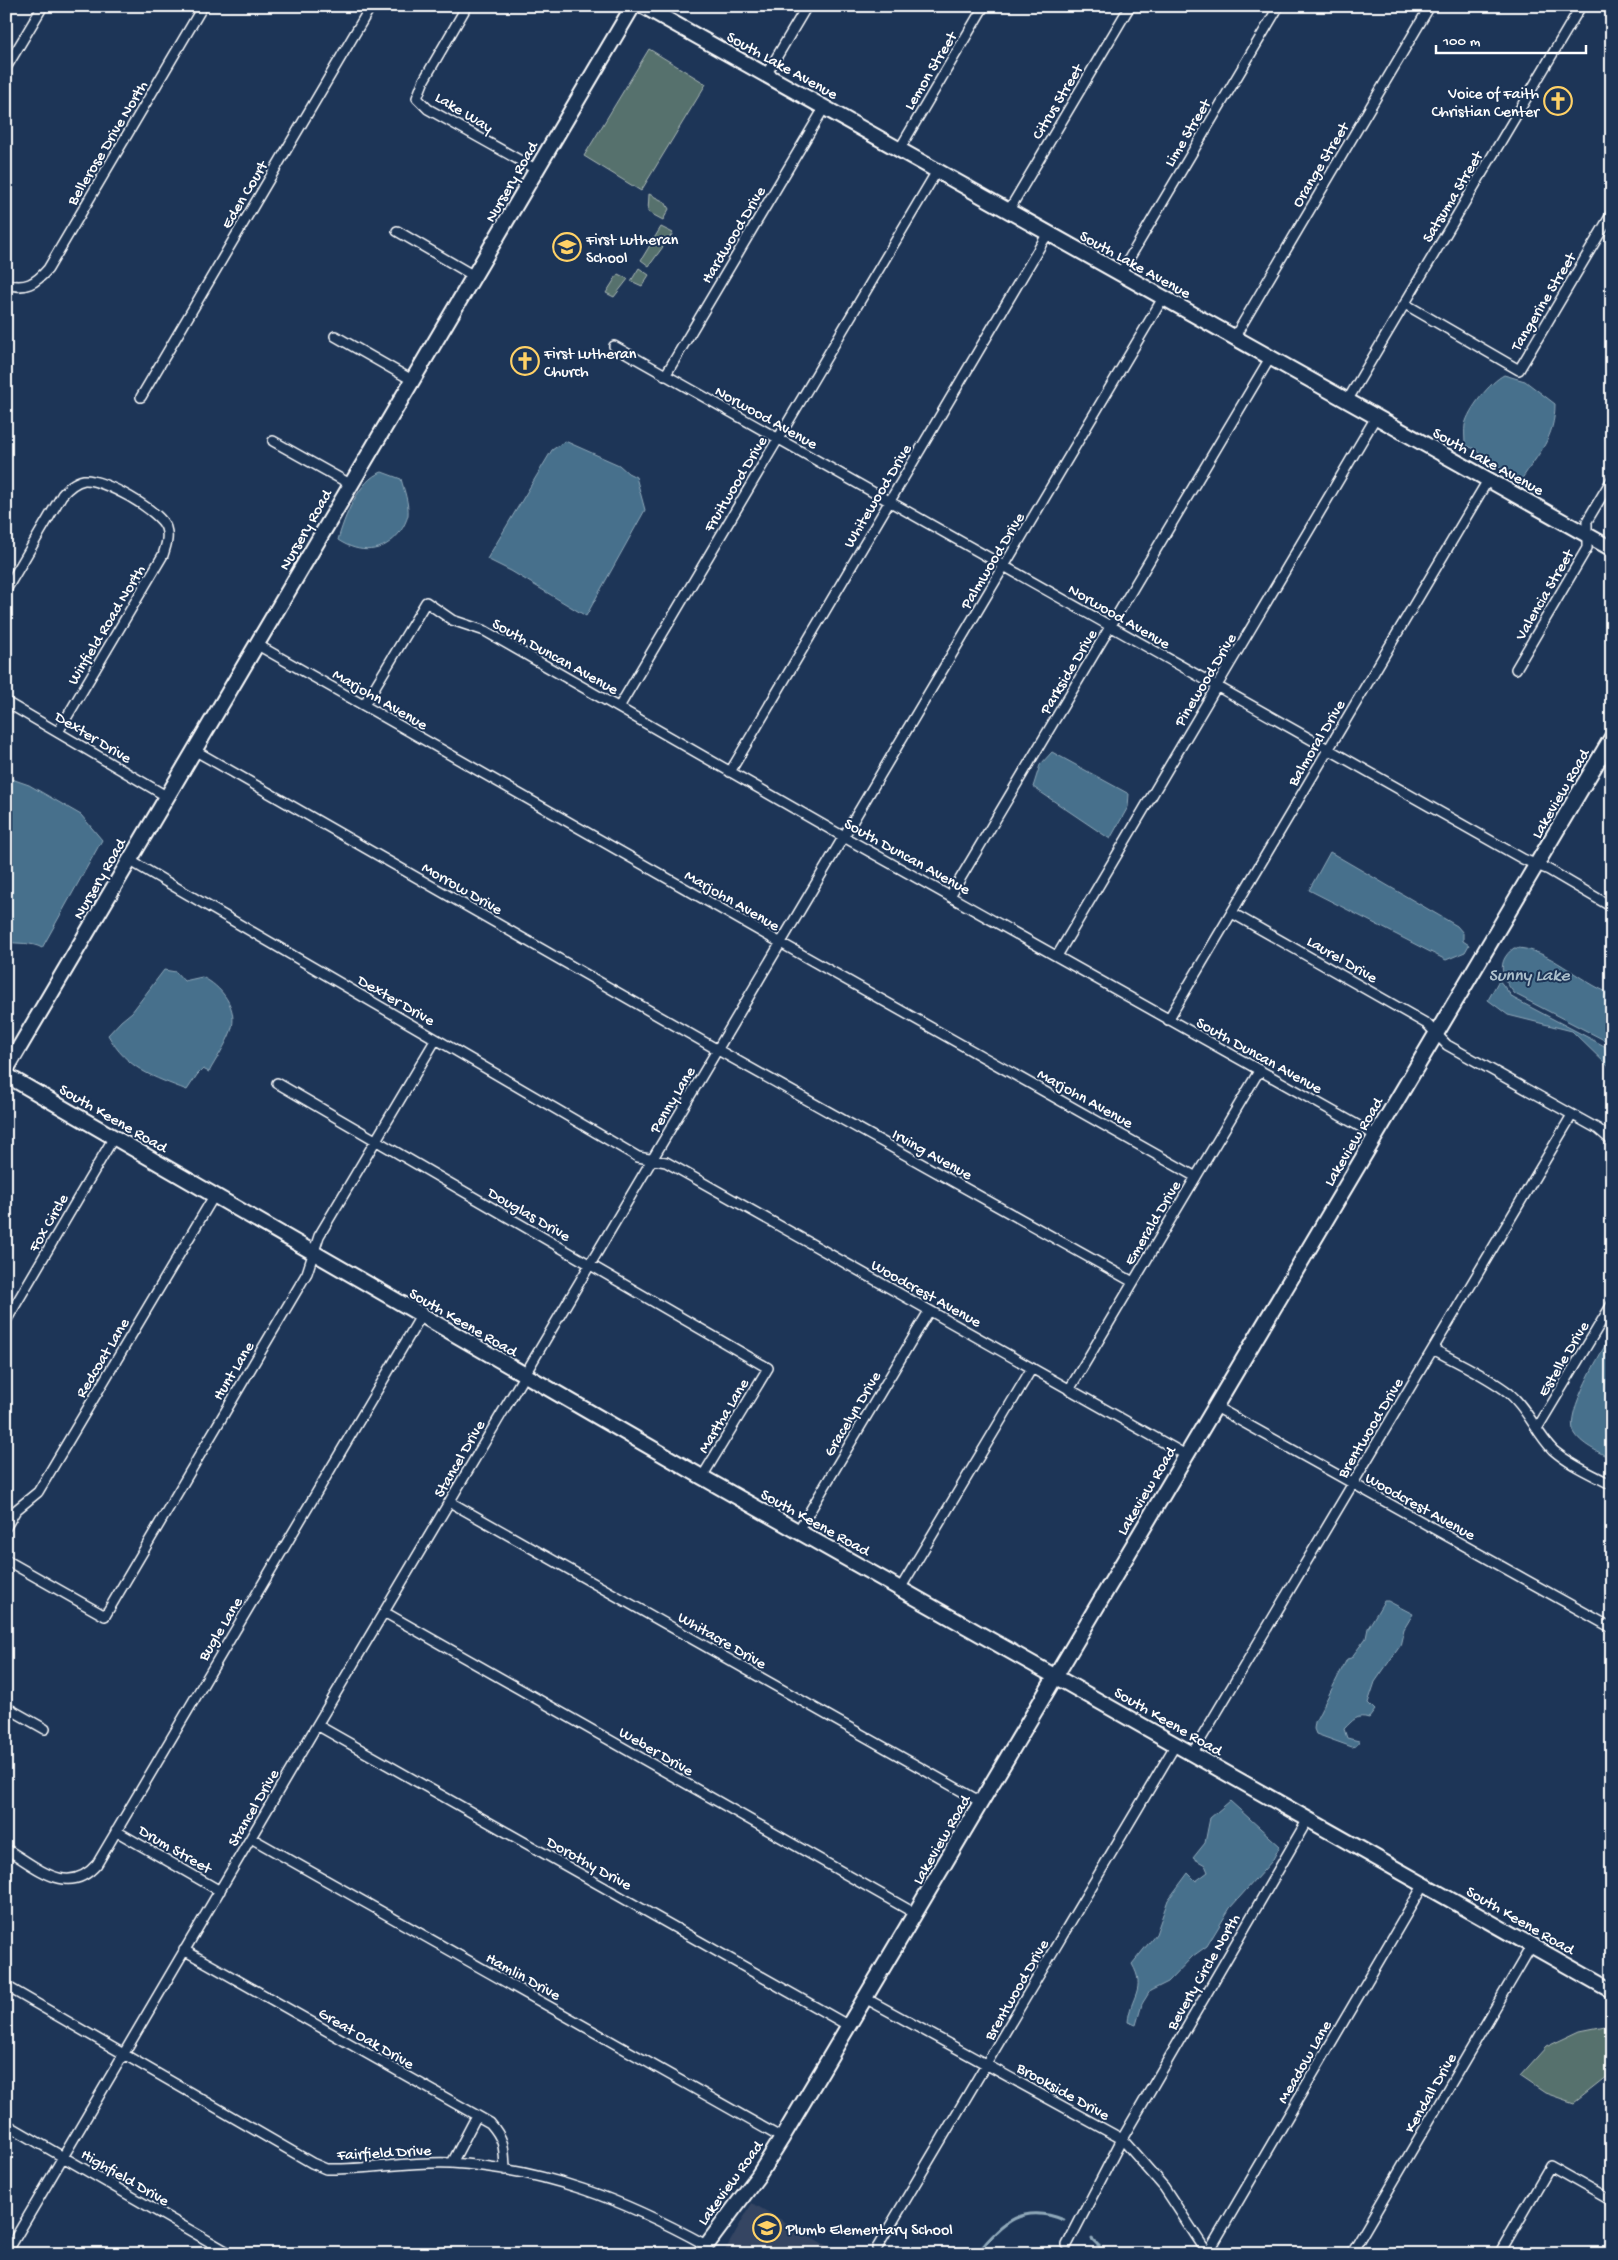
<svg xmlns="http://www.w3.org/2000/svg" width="1618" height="2260" font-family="'Gochi Hand',sans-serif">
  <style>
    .built { fill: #344562 }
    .green { fill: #57716d; stroke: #abb8b6 }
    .water { fill: #46708c; stroke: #90a9ba }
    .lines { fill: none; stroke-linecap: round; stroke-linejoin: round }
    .stream { stroke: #90a9ba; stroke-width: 3 }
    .street-casing { stroke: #fff; stroke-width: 12 }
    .secondary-casing { stroke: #fff; stroke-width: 18 }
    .street { stroke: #1d3557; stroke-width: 9 }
    .secondary { stroke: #1d3557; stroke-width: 14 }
    .labels { text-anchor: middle; stroke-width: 4; stroke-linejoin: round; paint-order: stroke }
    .street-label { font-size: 16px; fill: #fff; stroke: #1d3557 }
    .poi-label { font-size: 16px; fill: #fff; stroke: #1d3557; text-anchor: start }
    .water-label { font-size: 18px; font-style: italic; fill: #acbfcb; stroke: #1d3557 }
  </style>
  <rect width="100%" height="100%" fill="#1d3557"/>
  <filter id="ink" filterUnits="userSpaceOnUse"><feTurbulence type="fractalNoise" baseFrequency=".02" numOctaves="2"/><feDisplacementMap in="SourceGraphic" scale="10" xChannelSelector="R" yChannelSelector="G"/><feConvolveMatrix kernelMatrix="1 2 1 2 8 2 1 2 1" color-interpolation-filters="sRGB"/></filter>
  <g filter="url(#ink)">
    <path class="built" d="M 752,2203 L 841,2254 L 723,2254 Z"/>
    <path class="green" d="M 649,49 L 706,84 L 641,191 L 584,156 Z
      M 649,194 L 665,202 L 669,209 L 663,220 L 648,212 Z
      M 661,227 L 673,233 L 649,266 L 641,260 Z
      M 639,268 L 649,275 L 642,286 L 631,281 Z
      M 618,274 L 628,279 L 614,297 L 606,293 Z
      M 1605,2026 L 1612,2028 L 1612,2073 L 1574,2103 L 1545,2093 L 1520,2076 L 1546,2047 L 1580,2031 Z"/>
    <path class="water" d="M 1504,375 L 1525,381 L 1555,404 C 1555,438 1539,453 1521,480 L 1481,457 L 1477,450 L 1465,445 C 1465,439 1464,431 1465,425 C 1468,410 1490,382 1504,375 Z
      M 565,441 L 619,465 L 628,473 L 636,477 L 645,510 L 586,616 L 511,571 L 487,559 L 552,450 Z
      M 382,472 L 401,479 C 404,490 409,503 408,515 C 407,520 403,528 400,532 C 383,554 359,554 338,540 C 344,518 359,479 382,472 Z
      M 1052,752 L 1129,794 L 1128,807 L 1110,839 L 1033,787 L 1040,765 Z
      M 6,777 L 29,785 L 81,815 L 102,840 L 42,948 C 32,942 18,944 6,942 Z
      M 1330,852 L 1457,926 L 1463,933 L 1463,941 L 1469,945 L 1465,952 L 1446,960 L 1309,890 Z
      M 1514,948 C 1548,947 1580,983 1612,994 L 1612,1044 L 1515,994 C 1502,979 1495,962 1514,948 Z
      M 164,970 L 176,972 L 184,981 L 202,977 C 221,986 239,1008 231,1031 C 226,1045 216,1059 209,1072 L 203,1069 L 197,1075 L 187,1090 C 153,1077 127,1069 108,1035 L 121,1021 L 132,1012 Z
      M 1499,980 L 1513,998 L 1612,1050 L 1612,1070 L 1572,1031 L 1508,1015 L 1488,1000 Z
      M 1612,1333 L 1612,1459 C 1599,1452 1581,1445 1574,1432 C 1564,1413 1602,1352 1612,1333 Z
      M 1384,1601 L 1388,1601 L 1413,1614 L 1404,1629 L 1400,1646 L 1375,1682 L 1368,1703 L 1375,1710 L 1369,1718 C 1357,1714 1353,1720 1344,1729 L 1347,1738 L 1359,1741 L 1356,1746 L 1352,1747 L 1316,1734 L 1314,1729 L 1315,1722 L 1347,1659 L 1351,1658 L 1366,1638 L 1368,1628 Z
      M 1230,1801 L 1280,1846 L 1272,1861 L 1230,1908 L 1207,1946 L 1193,1956 L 1168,1982 L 1150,1991 L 1142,2004 L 1136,2025 L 1128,2022 C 1130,1996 1147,1990 1132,1964 L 1156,1934 L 1168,1900 L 1188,1873 L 1196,1881 L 1208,1872 L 1205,1865 L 1193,1858 L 1205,1843 L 1210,1818 Z"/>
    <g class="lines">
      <path class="stream" d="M 1092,2239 L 1107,2254
        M 977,2254 C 1002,2222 1023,2203 1064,2220"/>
      <defs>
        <path id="street" d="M 467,6 L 424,80 L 417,98 L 428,109 L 537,170
          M 6,68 L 43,6
          M 766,75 L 807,6
          M 899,150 L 984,6
          M 1009,210 L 1130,6
          M 397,231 L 474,276
          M 1120,274 L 1279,6
          M 6,284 C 25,290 36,283 48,269 L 203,6
          M 1405,304 L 1519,370 L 1612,213
          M 335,336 L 412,380
          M 1234,338 L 1430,6
          M 614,346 L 1523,859 L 1549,870 L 1612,907
          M 665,376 L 824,108
          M 141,397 L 371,6
          M 1347,401 L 1581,6
          M 273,441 L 350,484
          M 6,590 L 62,495 C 68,488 74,482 84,480 C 102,478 161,511 166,528 C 169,537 166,546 163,555 L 58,732
          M 256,644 L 781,943 L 1196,1177
          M 1516,669 L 1587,548 L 1587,521 L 1612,479
          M 6,702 L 166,796
          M 364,705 L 426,602 L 452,620 L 485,631 L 844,837 L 1375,1135
          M 619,707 L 937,171
          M 194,750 L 718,1050 L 1133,1282
          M 730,772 L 1048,233
          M 129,860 L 638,1157 L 666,1162 L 1186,1455
          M 950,896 L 1270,358
          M 1232,913 L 1427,1024 L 1447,1045 L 1598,1129 L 1612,1141
          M 1057,956 L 1376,417
          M 1168,1020 L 1488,480
          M 277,1083 L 768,1368 L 702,1477
          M 6,1321 L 114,1137
          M 1433,1349 C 1458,1363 1486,1375 1509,1393 C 1528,1409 1536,1433 1553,1450 C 1570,1465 1592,1474 1612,1485
          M 1069,1390 L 1259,1071
          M 1216,1407 L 1612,1628
          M 1538,1427 L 1612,1304
          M 450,1502 L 981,1802
          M 6,1527 L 16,1510 L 38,1492 L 214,1196
          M 798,1531 L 929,1311
          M 6,1560 L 105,1616 L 307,1273 L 319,1236 L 436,1039
          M 900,1589 L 1032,1368
          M 384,1612 L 916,1914
          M 6,1707 L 45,1729
          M 317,1725 L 849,2026
          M 1192,1754 L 1572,1115
          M 116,1831 L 220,1891
          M 251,1838 L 782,2138
          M 6,1849 C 37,1867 68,1898 97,1864 L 421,1316
          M 184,1950 L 490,2123 C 505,2140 504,2148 505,2170
          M 6,1986 L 312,2163 L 326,2169 C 368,2170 410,2161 451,2163 C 546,2169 624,2200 706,2245
          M 865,1998 L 1122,2139 L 1164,2187 L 1208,2254
          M 6,2124 L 231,2254
          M 452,2163 L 476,2117
          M 1067,2245 L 1122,2139 L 1308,1819
          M 877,2248 L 1176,1744
          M 1208,2253 L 1424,1884
          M 6,2254 L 317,1725 L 1163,298
          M 1351,2254 L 1532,1945
          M 1499,2254 L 1550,2166 L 1612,2201"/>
        <path id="secondary" d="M 643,6 L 1612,549
          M 6,1070 L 633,6
          M 6,1075 L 702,1477 L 1612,1991
          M 700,2254 L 758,2176 L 782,2138 L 1612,737"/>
      </defs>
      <use href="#street" class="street-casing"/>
      <use href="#secondary" class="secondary-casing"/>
      <use href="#street" class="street"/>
      <use href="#secondary" class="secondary"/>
    </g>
  </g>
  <defs>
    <symbol id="church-ring" viewBox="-11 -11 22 22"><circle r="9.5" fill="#1d3557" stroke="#ffd166" stroke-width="1.5"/><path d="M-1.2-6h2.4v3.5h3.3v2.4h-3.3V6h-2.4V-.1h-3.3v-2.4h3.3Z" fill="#ffd166"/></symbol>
    <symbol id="school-ring" viewBox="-11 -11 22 22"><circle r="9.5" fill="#1d3557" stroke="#ffd166" stroke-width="1.5"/><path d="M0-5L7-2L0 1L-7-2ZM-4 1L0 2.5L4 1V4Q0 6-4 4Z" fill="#ffd166"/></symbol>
  </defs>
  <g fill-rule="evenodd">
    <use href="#church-ring" x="1542" y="85" width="32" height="32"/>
    <use href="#school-ring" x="551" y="231" width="32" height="32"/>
    <use href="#church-ring" x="509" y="345" width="32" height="32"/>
    <use href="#school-ring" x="751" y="2212" width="32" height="32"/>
  </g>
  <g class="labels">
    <g class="street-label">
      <text transform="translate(783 64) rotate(29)" y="6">South Lake Avenue</text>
      <text transform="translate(929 70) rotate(-59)" y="6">Lemon Street</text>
      <text transform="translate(1056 101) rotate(-59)" y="6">Citrus Street</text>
      <text transform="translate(465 111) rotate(31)" y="6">Lake Way</text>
      <text transform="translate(1186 132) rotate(-59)" y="6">Lime Street</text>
      <text transform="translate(106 142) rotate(-59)" y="6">Bellerose Drive North</text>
      <text transform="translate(1319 164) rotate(-59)" y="6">Orange Street</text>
      <text transform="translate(510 181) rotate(-60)" y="6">Nursery Road</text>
      <text transform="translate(243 194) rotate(-59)" y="6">Eden Court</text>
      <text transform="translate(1451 196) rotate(-59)" y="6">Satsuma Street</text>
      <text transform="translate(732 234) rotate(-59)" y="6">Hardwood Drive</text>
      <text transform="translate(1136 263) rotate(29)" y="6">South Lake Avenue</text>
      <text transform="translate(1542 301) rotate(-59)" y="6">Tangerine Street</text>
      <text transform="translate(767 416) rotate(29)" y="6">Norwood Avenue</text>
      <text transform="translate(1489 460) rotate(29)" y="6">South Lake Avenue</text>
      <text transform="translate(734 483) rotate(-59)" y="6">Fruitwood Drive</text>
      <text transform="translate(876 495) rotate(-59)" y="6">Whitewood Drive</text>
      <text transform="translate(304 529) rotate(-60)" y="6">Nursery Road</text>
      <text transform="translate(991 560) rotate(-59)" y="6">Palmwood Drive</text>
      <text transform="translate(1543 594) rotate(-60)" y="6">Valencia Street</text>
      <text transform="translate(1120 615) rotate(30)" y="6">Norwood Avenue</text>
      <text transform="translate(105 624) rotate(-59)" y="6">Winfield Road North</text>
      <text transform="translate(556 655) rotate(29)" y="6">South Duncan Avenue</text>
      <text transform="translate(1067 671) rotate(-59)" y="6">Parkside Drive</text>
      <text transform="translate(1204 679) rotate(-59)" y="6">Pinewood Drive</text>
      <text transform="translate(381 698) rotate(30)" y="6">Marjohn Avenue</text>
      <text transform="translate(94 736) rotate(31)" y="6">Dexter Drive</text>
      <text transform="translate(1315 742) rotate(-59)" y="6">Balmoral Drive</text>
      <text transform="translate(1559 793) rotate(-60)" y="6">Lakeview Road</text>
      <text transform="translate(908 855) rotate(29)" y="6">South Duncan Avenue</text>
      <text transform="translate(98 878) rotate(-60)" y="6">Nursery Road</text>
      <text transform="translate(463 887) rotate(30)" y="6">Morrow Drive</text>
      <text transform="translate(733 899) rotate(30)" y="6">Marjohn Avenue</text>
      <text transform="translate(1343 958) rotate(30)" y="6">Laurel Drive</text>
      <text transform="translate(397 999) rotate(30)" y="6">Dexter Drive</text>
      <text transform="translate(1260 1054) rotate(29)" y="6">South Duncan Avenue</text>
      <text transform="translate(1086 1097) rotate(29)" y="6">Marjohn Avenue</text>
      <text transform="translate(671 1099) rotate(-59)" y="6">Penny Lane</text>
      <text transform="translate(114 1117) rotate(30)" y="6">South Keene Road</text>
      <text transform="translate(1352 1141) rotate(-59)" y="6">Lakeview Road</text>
      <text transform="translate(933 1153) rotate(29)" y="6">Irving Avenue</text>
      <text transform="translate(530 1213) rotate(30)" y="6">Douglas Drive</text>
      <text transform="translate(47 1222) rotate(-60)" y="6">Fox Circle</text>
      <text transform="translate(1151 1222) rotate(-59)" y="6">Emerald Drive</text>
      <text transform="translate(927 1292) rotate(29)" y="6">Woodcrest Avenue</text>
      <text transform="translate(464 1321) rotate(30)" y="6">South Keene Road</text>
      <text transform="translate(101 1357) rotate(-59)" y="6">Redcoat Lane</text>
      <text transform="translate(1562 1358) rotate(-59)" y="6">Estelle Drive</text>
      <text transform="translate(232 1370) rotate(-59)" y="6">Hunt Lane</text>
      <text transform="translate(851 1413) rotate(-59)" y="6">Gracelyn Drive</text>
      <text transform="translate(722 1415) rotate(-59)" y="6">Martha Lane</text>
      <text transform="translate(1369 1427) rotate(-59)" y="6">Brentwood Drive</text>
      <text transform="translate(458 1458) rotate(-60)" y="6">Stancel Drive</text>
      <text transform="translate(1145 1490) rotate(-59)" y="6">Lakeview Road</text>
      <text transform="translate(1421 1505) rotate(29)" y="6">Woodcrest Avenue</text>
      <text transform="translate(816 1521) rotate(29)" y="6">South Keene Road</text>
      <text transform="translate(219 1628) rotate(-59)" y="6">Bugle Lane</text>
      <text transform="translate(723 1639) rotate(30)" y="6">Whitacre Drive</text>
      <text transform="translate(1169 1720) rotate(30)" y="6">South Keene Road</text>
      <text transform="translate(657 1750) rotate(30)" y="6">Weber Drive</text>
      <text transform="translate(252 1807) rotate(-60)" y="6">Stancel Drive</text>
      <text transform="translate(940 1839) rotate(-60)" y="6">Lakeview Road</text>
      <text transform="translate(176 1848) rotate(30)" y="6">Drum Street</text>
      <text transform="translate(590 1862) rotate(29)" y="6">Dorothy Drive</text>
      <text transform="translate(1521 1919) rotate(30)" y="6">South Keene Road</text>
      <text transform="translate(1202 1971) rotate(-60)" y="6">Beverly Circle North</text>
      <text transform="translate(524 1975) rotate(29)" y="6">Hamlin Drive</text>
      <text transform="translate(1015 1989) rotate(-60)" y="6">Brentwood Drive</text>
      <text transform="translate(367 2037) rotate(30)" y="6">Great Oak Drive</text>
      <text transform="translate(1303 2061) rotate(-60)" y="6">Meadow Lane</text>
      <text transform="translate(1064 2090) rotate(29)" y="6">Brookside Drive</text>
      <text transform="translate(1429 2092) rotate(-60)" y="6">Kendall Drive</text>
      <text transform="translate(384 2151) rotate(-3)" y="6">Fairfield Drive</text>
      <text transform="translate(126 2176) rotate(30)" y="6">Highfield Drive</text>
      <text transform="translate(729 2182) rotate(-54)" y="6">Lakeview Road</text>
    </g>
    <g class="poi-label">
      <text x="1539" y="98" text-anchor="end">Voice of Faith<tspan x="1539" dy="18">Christian Center</tspan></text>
      <text x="586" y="244">First Lutheran<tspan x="586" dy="18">School</tspan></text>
      <text x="544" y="358">First Lutheran<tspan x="544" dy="18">Church</tspan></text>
      <text x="786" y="2234">Plumb Elementary School</text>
    </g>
    <g class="water-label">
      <text x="1529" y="980">Sunny Lake</text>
    </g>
  </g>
  <rect width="1618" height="2260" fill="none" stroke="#1d3557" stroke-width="25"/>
  <rect x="12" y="12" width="1593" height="2235" fill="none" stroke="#fff" stroke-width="2" filter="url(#ink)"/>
  <path d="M1436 45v8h150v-8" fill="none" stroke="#ffffff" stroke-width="2.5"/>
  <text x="1443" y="45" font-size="15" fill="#ffffff" stroke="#1d3557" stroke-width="4" paint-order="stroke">100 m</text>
</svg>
